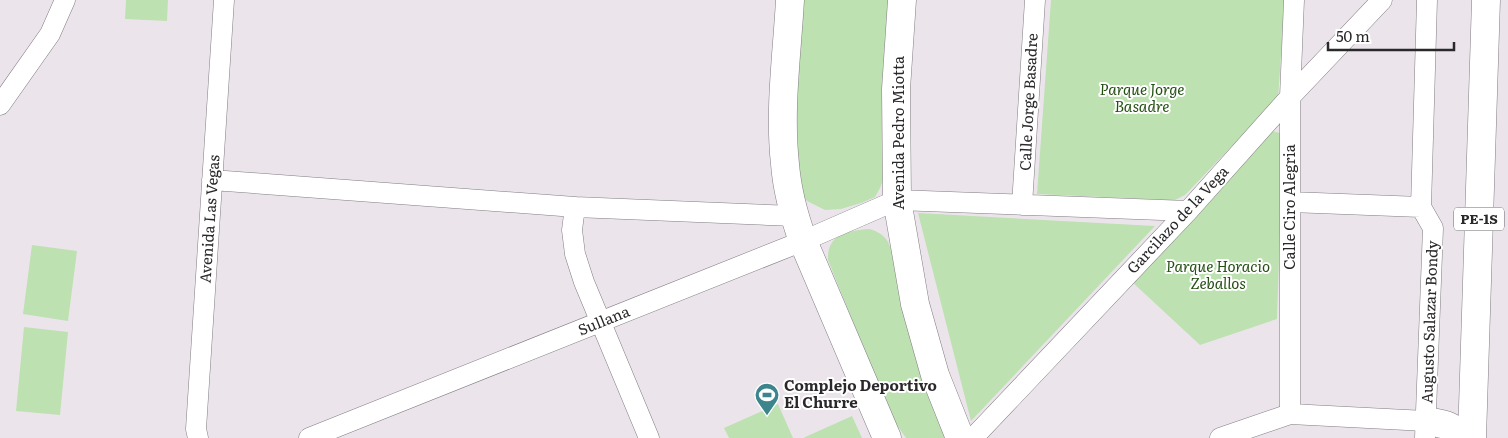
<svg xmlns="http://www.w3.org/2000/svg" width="1508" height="438" font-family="Literata,serif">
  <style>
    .green { fill: #bde1b1 }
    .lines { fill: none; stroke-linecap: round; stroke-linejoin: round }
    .minor-casing { stroke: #817c81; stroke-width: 21 }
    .secondary-casing { stroke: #817c81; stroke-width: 29 }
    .motorway-casing { stroke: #817c81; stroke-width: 29 }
    .minor { stroke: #fff; stroke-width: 20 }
    .secondary { stroke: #fff; stroke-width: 28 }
    .motorway { stroke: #fff; stroke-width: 28 }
    .labels { text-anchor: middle; stroke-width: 4; stroke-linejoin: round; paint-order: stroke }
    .shield { fill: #fff; stroke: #6a686a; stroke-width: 1 }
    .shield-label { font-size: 14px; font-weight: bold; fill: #2a282a }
    .park-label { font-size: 15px; font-style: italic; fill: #244f12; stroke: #fff }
    .street-label { font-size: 15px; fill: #2a282a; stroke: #fff }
    .poi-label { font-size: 15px; font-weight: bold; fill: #2a282a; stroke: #fff; text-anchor: start }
  </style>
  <rect width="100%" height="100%" fill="#ebe5eb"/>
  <path class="green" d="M 126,0 L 168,0 L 167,21 L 125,19 Z
    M 799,0 L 890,0 L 887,169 L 880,188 L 875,197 L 861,203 L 841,209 L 825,210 L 807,201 L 800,190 L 798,163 L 796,77 Z
    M 1051,0 L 1285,0 L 1278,98 L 1185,195 L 1175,200 L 1169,200 L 1037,194 Z
    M 1272,131 L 1280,133 L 1283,139 L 1277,319 L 1200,345 L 1131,281 Z
    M 918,213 L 1155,226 L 971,421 Z
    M 869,229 C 893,235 892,253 896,274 L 954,438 L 906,438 L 894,421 L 885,401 L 828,260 C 827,234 847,231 869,229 Z
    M 32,245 L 77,251 L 68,321 L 23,314 Z
    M 24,327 L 68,332 L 60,415 L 16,411 Z
    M 778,404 L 793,438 L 729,438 L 724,428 Z
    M 852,416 L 862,438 L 803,438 Z"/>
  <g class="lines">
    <defs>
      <path id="minor" d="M 0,105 L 50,34 L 65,0
        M 212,180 L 575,207 L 794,216
        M 1290,202 L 1421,207
        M 1022,205 L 1035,0
        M 575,207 L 572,230 L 575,254 L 584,282 L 649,438
        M 1290,414 L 1290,97 L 1294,0
        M 198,438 L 196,429 L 224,0
        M 309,438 L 803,241 L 897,200 L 1188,211
        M 973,438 L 1188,211 L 1290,97 L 1382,0
        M 1220,438 L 1290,414 L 1426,421
        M 1425,438 L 1433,228 L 1421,207 L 1427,0"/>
      <path id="secondary" d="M 790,0 C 787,54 779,109 785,164 C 787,190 794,216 803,241 L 887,438
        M 902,0 L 896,89 L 897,200 L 915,304 L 935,375 L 960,438"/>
      <path id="motorway" d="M 1426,421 C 1444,424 1451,424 1463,438
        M 1472,438 L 1486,0"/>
    </defs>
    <use href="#minor" class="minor-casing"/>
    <use href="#secondary" class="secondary-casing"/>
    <use href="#motorway" class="motorway-casing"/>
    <use href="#minor" class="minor"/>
    <use href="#secondary" class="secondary"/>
    <use href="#motorway" class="motorway"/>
  </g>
  <defs>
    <symbol id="stadium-pin" viewBox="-11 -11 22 30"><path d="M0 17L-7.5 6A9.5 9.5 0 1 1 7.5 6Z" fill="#3d858c" stroke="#fff"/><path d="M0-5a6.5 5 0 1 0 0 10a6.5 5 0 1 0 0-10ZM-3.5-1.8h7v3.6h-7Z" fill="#fff"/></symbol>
  </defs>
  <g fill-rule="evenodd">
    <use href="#stadium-pin" x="753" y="381" width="28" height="38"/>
  </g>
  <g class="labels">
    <rect class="shield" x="1454" y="207.5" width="50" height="23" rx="4"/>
    <g class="shield-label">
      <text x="1479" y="224">PE-1S</text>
    </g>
    <g class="park-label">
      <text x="1142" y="95">Parque Jorge<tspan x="1142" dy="17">Basadre</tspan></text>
      <text x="1218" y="272">Parque Horacio<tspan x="1218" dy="17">Zeballos</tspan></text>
    </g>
    <g class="street-label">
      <text transform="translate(1029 102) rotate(-87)" y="5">Calle Jorge Basadre</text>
      <text transform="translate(899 133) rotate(-90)" y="5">Avenida Pedro Miotta</text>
      <text transform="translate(1290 207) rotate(-90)" y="5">Calle Ciro Alegria</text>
      <text transform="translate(210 219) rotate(-86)" y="5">Avenida Las Vegas</text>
      <text transform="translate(1178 220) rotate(-47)" y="5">Garcilazo de la Vega</text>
      <text transform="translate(604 321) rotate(-22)" y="5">Sullana</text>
      <text transform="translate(1430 322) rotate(-88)" y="5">Augusto Salazar Bondy</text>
    </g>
    <g class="poi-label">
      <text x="784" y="391">Complejo Deportivo<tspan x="784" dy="17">El Churre</tspan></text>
    </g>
  </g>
  <path d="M1328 42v8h126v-8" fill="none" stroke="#2a282a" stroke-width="2.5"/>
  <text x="1336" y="42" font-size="15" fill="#2a282a" stroke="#ffffff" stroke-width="4" paint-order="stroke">50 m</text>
</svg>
